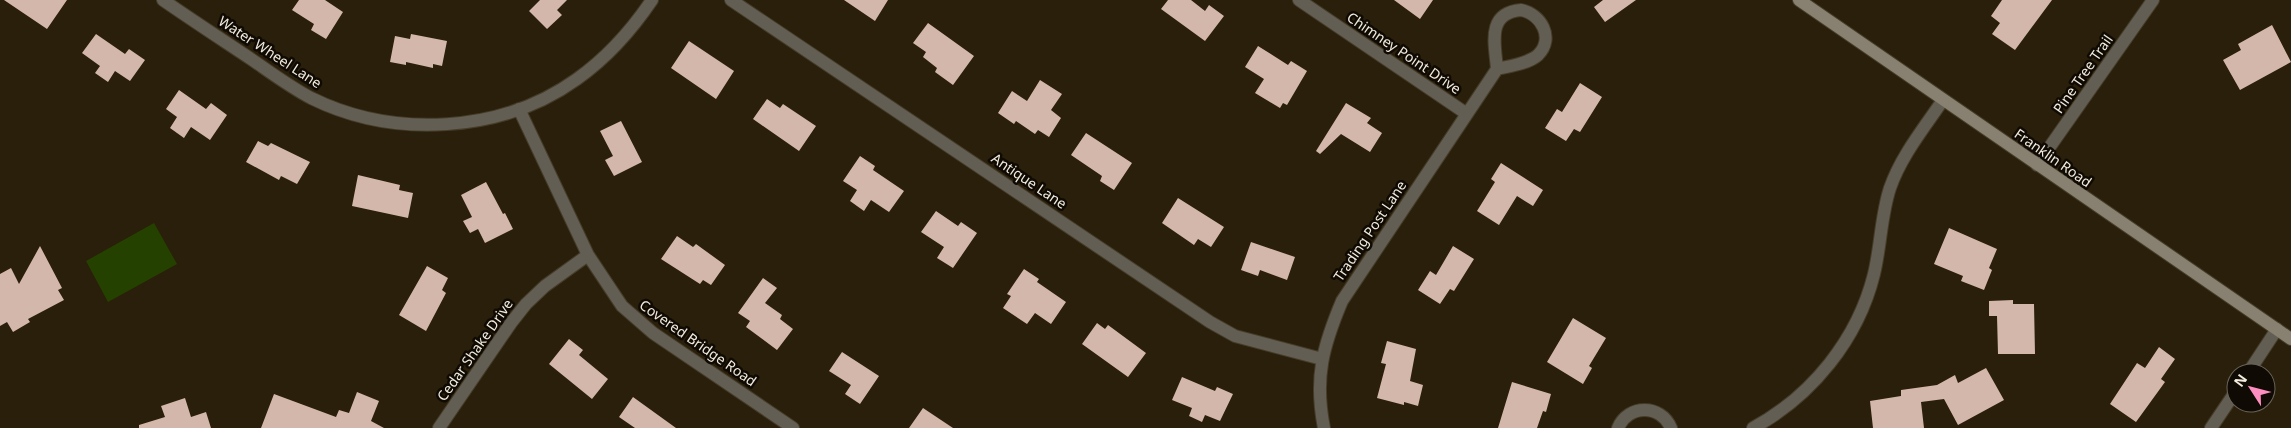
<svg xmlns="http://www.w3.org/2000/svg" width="2291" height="428" font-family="'Noto Sans',sans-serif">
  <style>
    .green { fill: #254100 }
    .building { fill: #d4b7ab }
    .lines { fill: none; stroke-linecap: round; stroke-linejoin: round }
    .street-casing { stroke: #463c28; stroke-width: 14 }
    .secondary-casing { stroke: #463c28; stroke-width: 14 }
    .street { stroke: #625e54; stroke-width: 12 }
    .secondary { stroke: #888070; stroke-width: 12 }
    .labels { text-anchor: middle; stroke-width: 5; stroke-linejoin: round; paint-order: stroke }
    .street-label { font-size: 14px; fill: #f2ebde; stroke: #0f0a03 }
  </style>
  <rect width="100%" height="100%" fill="#2a1f0a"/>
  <path class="green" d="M 154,223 L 177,264 L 108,302 L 86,261 Z"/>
  <path class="building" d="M 4,0 L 67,0 L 47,29 Z
    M 299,0 L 325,0 L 343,12 L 326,39 L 311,30 L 314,24 L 292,10 Z
    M 540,0 L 567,0 L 557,10 L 562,15 L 547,29 L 529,11 Z
    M 844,0 L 888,0 L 875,21 Z
    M 1168,0 L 1191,0 L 1205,11 L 1209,5 L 1224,16 L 1205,41 L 1161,9 Z
    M 1394,0 L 1433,0 L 1420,19 Z
    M 1603,0 L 1636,0 L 1605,22 L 1594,7 Z
    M 2002,0 L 2052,0 L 2015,50 L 1992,34 L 2000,23 L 1991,16 Z
    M 928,23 L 974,56 L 953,85 L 935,72 L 937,68 L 923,57 L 926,52 L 913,43 Z
    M 2272,25 L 2291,62 L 2240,90 L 2223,60 L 2241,50 L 2238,44 Z
    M 96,34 L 125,54 L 129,49 L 145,60 L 130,81 L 115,71 L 108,82 L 95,73 L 100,66 L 82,53 Z
    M 411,34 L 447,41 L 442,66 L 433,64 L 433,68 L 406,62 L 406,65 L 390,62 L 395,36 L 410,39 Z
    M 689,41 L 734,71 L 716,99 L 671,68 Z
    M 1258,46 L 1288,65 L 1291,61 L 1307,71 L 1287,105 L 1283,103 L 1280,108 L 1255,93 L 1264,79 L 1245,67 Z
    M 1040,80 L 1062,94 L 1051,110 L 1061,118 L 1049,137 L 1038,130 L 1035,134 L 1016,121 L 1014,124 L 998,113 L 1012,91 L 1027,101 Z
    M 1580,83 L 1602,97 L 1580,132 L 1574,129 L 1566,141 L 1545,128 L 1557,109 L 1562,112 Z
    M 179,90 L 206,109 L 211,103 L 227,115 L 210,140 L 191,127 L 184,138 L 170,128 L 177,117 L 166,109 Z
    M 767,99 L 780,108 L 783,104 L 816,126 L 799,151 L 753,119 Z
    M 1346,103 L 1371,118 L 1367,123 L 1382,133 L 1370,152 L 1341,134 L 1320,154 L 1316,151 Z
    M 621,121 L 642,162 L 614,176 L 605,160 L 613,156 L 600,131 Z
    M 1086,133 L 1132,163 L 1114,190 L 1100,181 L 1102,176 L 1071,155 Z
    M 258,141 L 268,146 L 271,143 L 310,162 L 297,184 L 281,176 L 279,180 L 246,162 Z
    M 860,156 L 875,166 L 873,170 L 904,191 L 889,212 L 871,200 L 864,211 L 850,201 L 857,190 L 843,181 Z
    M 1501,163 L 1543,190 L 1533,206 L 1517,196 L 1499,225 L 1477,211 L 1495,182 L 1491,179 Z
    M 358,175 L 400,185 L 399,190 L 413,193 L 408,218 L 352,206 Z
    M 486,182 L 503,214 L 505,213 L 513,229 L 485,243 L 478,229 L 470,233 L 463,221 L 472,217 L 461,195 Z
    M 1178,198 L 1224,227 L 1211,247 L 1198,239 L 1194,245 L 1162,223 Z
    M 936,211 L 958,226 L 961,222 L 977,233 L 953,268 L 937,258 L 944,247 L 921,232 Z
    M 1949,228 L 1997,249 L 1989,268 L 1992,270 L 1984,290 L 1961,281 L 1963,276 L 1934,264 Z
    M 677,236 L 693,247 L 696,244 L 725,265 L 711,285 L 703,280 L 700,284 L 661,259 Z
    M 1251,242 L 1295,257 L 1287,280 L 1260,270 L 1258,276 L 1241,270 Z
    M 40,246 L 62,288 L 58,290 L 64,300 L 28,319 L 30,322 L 13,332 L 7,322 L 0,326 L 0,274 L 11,268 L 19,284 Z
    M 1453,246 L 1474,259 L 1454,291 L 1450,289 L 1440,304 L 1418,290 L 1430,271 L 1436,275 Z
    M 427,266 L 448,278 L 442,290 L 446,293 L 426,331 L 399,315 Z
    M 1024,269 L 1039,279 L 1037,282 L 1066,302 L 1051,324 L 1035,313 L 1027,324 L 1003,308 L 1011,296 L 1007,294 Z
    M 763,278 L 777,288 L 765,303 L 782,315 L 780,319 L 793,329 L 777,350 L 746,327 L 750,321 L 738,313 Z
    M 2013,300 L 2013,304 L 2034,304 L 2035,354 L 1998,354 L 1997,316 L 1989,316 L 1989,301 Z
    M 1573,318 L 1606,338 L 1589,366 L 1592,368 L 1583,384 L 1547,362 Z
    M 1097,323 L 1105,329 L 1108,325 L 1146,353 L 1128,377 L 1082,344 Z
    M 569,339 L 583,350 L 579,355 L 608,379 L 592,399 L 549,364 Z
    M 1387,341 L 1416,349 L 1410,381 L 1423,385 L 1418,406 L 1404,402 L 1404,405 L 1377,398 L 1386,364 L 1381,363 Z
    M 2159,347 L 2175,359 L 2161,379 L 2165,382 L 2136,422 L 2110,404 L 2137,363 L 2145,368 Z
    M 842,352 L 879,376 L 860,404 L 845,394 L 851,385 L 829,371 Z
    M 1986,368 L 2004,400 L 1958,425 L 1944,399 L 1921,402 L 1924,428 L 1873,428 L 1870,401 L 1901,396 L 1901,390 L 1937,385 L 1955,375 L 1958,383 Z
    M 1182,377 L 1215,391 L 1217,387 L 1233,394 L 1220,421 L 1205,415 L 1202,422 L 1189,416 L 1192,408 L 1172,400 Z
    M 1512,382 L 1551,394 L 1546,412 L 1543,411 L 1537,428 L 1498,428 Z
    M 357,392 L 379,401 L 371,421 L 384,428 L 261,428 L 274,394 L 336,417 L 339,410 L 349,413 Z
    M 633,397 L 676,428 L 635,428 L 619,417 Z
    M 185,398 L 191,417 L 206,412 L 211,428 L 139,428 L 139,425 L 165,417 L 161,406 Z
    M 923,408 L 953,428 L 909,428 Z"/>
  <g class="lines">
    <defs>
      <path id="street" d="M 163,0 C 192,20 221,39 251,59 C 270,72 290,87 311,98 C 394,139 502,133 577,79 C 608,57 631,31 652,0
        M 731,0 L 1210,322 L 1235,336 L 1322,359
        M 1299,0 L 1467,114
        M 1521,10 C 1541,14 1555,38 1538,55 C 1528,64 1509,66 1497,69 C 1495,44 1486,13 1521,10 Z
        M 519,109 L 588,255 L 622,306 L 653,333 L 793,428
        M 2037,165 L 2153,0
        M 2248,373 L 2277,329
        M 439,428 L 511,323 L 526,304 L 545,286 L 588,255
        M 1324,428 C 1314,378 1323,346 1342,301 L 1497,69
        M 1618,428 C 1628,404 1661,404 1671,428
        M 1753,428 C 1812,396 1858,339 1874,274 C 1881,245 1881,215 1890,188 C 1901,156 1924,128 1943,100
        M 2211,428 L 2236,391"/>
      <path id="secondary" d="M 1799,0 L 2291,339"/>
    </defs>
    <use href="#street" class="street-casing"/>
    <use href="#secondary" class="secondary-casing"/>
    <use href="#street" class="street"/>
    <use href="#secondary" class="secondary"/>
  </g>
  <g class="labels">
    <g class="street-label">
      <text transform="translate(270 52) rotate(33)" y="5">Water Wheel Lane</text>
      <text transform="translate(1404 53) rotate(34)" y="5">Chimney Point Drive</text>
      <text transform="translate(2083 74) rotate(-55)" y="5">Pine Tree Trail</text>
      <text transform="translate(2053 158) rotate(35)" y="5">Franklin Road</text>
      <text transform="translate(1029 181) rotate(34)" y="5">Antique Lane</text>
      <text transform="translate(1370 231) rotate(-56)" y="5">Trading Post Lane</text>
      <text transform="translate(698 343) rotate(35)" y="5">Covered Bridge Road</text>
      <text transform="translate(475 350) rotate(-55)" y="5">Cedar Shake Drive</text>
    </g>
  </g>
  <g transform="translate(2251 388) rotate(306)"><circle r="24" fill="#0f0a03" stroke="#6a645b"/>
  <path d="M0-4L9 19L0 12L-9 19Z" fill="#fd8ebf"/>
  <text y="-8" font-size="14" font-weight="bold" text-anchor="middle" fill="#f2ebde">N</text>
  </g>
</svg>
